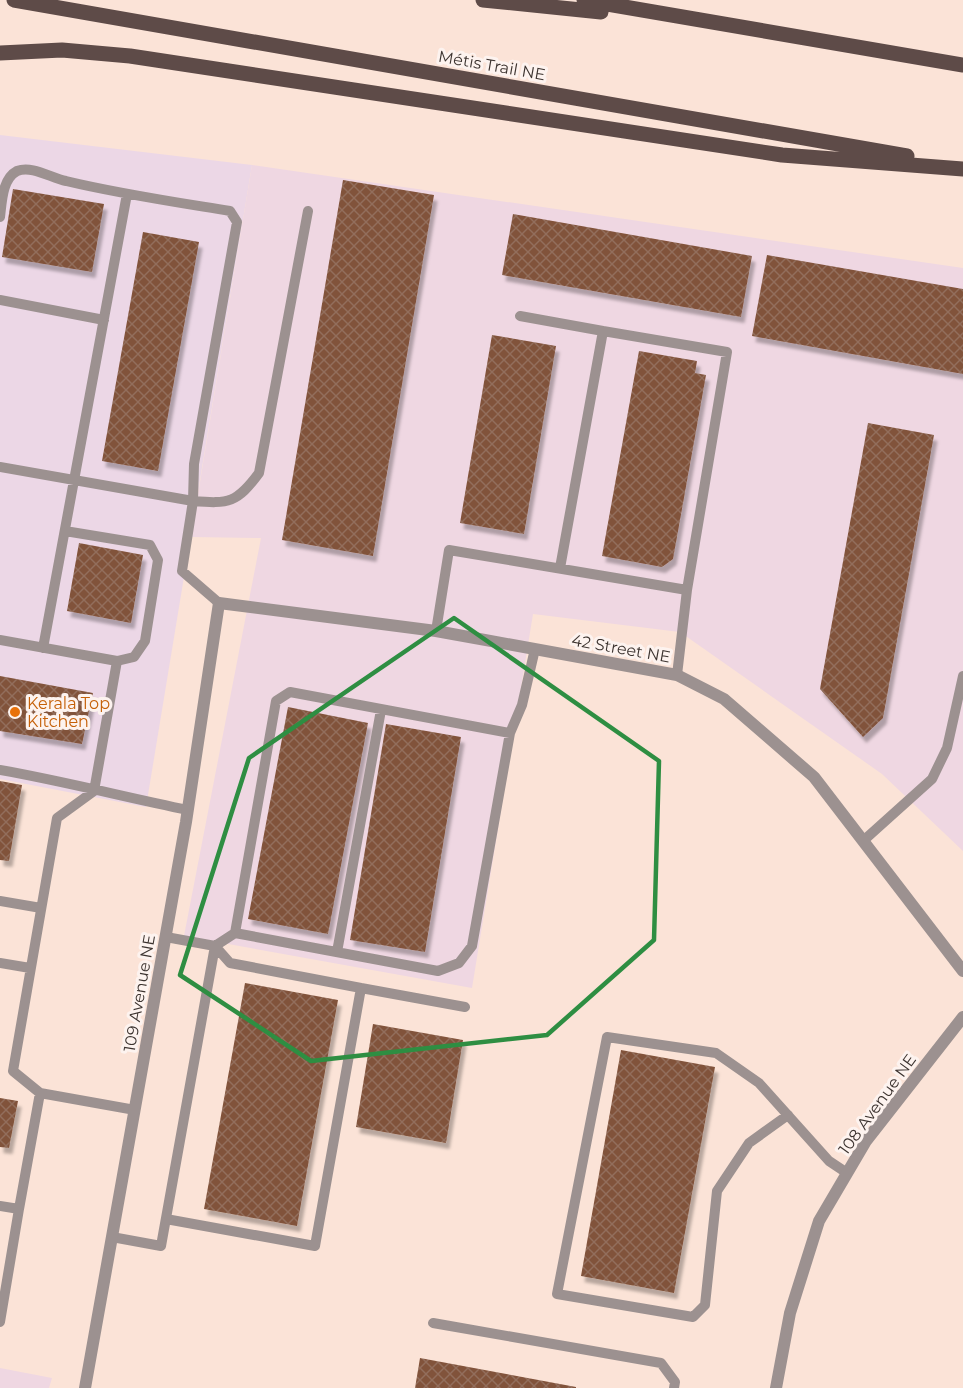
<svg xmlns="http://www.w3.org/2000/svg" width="963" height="1388" font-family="Montserrat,sans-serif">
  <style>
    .commercial { fill: #ecd7e6 }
    .industrial { fill: #efd7e2 }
    .building { fill: url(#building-cross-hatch); filter: url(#shadow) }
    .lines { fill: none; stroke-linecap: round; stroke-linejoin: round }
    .service { stroke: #9c9190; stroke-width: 10 }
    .minor { stroke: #9c9190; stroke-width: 12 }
    .primary { stroke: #5e4b48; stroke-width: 15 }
    .marked { fill: none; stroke: #2e8e42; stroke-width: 4.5; stroke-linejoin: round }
    .food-dot { fill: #e8710a; stroke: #fdf3ef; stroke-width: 2 }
    .labels { text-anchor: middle; stroke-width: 6; stroke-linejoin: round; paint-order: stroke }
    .street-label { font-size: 16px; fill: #3c332f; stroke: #fdf3ef }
    .food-label { font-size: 16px; fill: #c56008; stroke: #fdf3ef; text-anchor: start }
  </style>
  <defs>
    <pattern id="building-cross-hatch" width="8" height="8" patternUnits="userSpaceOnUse" patternTransform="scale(1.5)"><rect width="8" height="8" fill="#81523a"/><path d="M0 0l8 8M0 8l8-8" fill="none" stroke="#926e5c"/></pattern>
    <filter id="shadow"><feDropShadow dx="3.5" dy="6" stdDeviation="1.5" flood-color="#0004"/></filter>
  </defs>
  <rect width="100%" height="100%" fill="#fbe3d7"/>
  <path class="commercial" d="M 0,135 L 252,165 L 146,807 L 0,779 Z"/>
  <path class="industrial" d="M 252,165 L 963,268 L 963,851 L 882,774 L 680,632 L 533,614 L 472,988 L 184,936 L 261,538 L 191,537 Z
    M 0,1368 L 52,1378 L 49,1388 L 0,1388 Z"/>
  <path class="building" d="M 343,180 L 434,195 L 373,556 L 282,540 Z
    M 13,189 L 104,204 L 92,272 L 2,257 Z
    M 513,214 L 752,256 L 741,317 L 502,275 Z
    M 143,232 L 199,242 L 158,471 L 102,461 Z
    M 767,255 L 963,289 L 963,374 L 752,336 Z
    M 492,335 L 556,346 L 524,534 L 460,523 Z
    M 639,351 L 697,361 L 695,373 L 706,375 L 673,559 L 662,567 L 602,556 Z
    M 868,423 L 934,435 L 883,718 L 863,737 L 820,689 Z
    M 79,543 L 143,555 L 131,623 L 67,611 Z
    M 0,676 L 93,693 L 82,744 L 0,731 Z
    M 288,707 L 368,723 L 328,934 L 248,919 Z
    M 386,724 L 461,737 L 425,952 L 350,940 Z
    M 0,781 L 22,785 L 9,861 L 0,860 Z
    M 245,983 L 338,1000 L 297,1226 L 204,1209 Z
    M 373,1024 L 463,1040 L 446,1143 L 356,1127 Z
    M 621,1050 L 715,1067 L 674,1293 L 581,1276 Z
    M 0,1098 L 18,1101 L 9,1148 L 0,1147 Z
    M 420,1358 L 576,1387 L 576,1388 L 415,1388 Z"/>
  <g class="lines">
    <path class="service" d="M 0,217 C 2,202 2,179 17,171 C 32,165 51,178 66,181 C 120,194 175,202 230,211 L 237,222 L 194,464 L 193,501 L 0,467
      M 0,300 L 104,320
      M 520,316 L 603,331
      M 65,531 L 150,545 L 158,560 L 145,641 L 134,657 L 117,661
      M 219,603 L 182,571 L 193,501 C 229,504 237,503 259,473 L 308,211
      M 436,631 L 449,550 L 687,590 L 727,352 L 603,331 L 560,568
      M 0,640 L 117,661 L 94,791 L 57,818 L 13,1071 L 40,1093 L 135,1110
      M 43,648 L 127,194
      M 677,675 L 687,590
      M 0,770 C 63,781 124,797 188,810
      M 863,841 L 932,779 L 947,748 L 963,676
      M 0,901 L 41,908
      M 235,933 L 276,701 L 290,692 L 510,733
      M 166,937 L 215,946 L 235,933 L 438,971 L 459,963 L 472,946 L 510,733 L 522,705 L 535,649
      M 215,946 L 230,963 L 361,988
      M 337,952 L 381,710
      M 0,963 L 30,968
      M 788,1115 L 749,1143 L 717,1191 L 705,1305 L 693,1317 L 557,1294 L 607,1037 L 716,1053 L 759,1083 L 829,1161 L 847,1173
      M 0,1206 L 19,1209 L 40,1093
      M 166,1219 L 315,1246 L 361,988 L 465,1007
      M 112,1237 L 161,1246 L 215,946
      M 0,1322 L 19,1209
      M 433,1323 L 661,1363 L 675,1382 L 674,1388"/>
    <path class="minor" d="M 85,1388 L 186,822 L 219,603 L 436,631 L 677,675 L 724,699 L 814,777 L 963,971
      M 776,1388 L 790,1313 L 819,1221 L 866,1141 L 963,1017"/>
    <path class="primary" d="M 14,0 L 907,156
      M 483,0 L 601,12
      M 584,0 L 963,65
      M 0,53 L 62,50 L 130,56 L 782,155 L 963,169"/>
  </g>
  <path class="marked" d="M 454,618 L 659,761 L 654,940 L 547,1035 L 311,1061 L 180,975 L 249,758 Z"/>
  <circle class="food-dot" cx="15" cy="712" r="6"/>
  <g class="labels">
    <g class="street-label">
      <text transform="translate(492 65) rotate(10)" y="6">Métis Trail NE</text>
      <text transform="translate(621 648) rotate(10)" y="6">42 Street NE</text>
      <text transform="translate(139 993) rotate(-80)" y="6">109 Avenue NE</text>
      <text transform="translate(877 1104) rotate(-54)" y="6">108 Avenue NE</text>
    </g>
    <g class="food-label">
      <text x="27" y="709">Kerala Top<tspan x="27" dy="18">Kitchen</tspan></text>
    </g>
  </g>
</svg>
